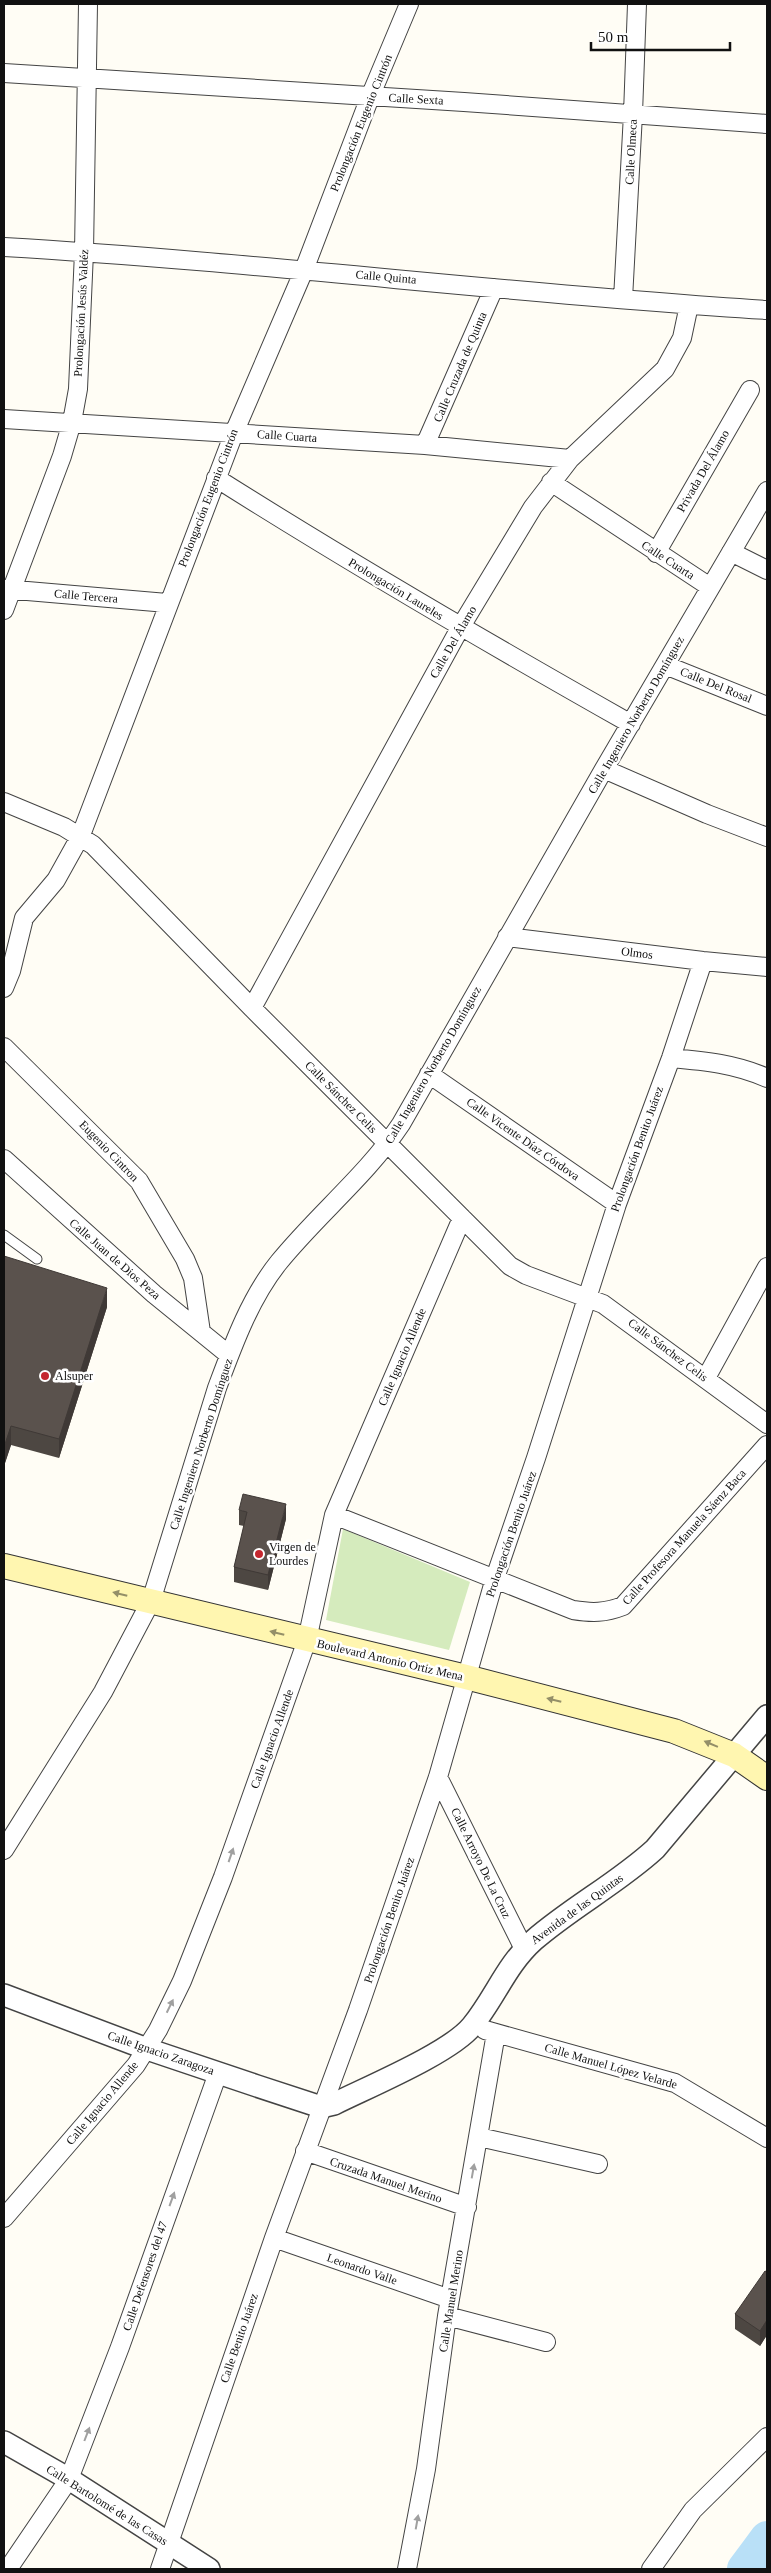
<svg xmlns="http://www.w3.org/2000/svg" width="771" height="2573" font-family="'Times New Roman',serif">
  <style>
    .green { fill: #d5ebbd }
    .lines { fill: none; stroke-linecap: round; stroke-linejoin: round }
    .river { stroke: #b9e0f7; stroke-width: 34 }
    .service-casing { stroke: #444; stroke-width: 11 }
    .minor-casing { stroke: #444; stroke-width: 20 }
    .tertiary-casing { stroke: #444; stroke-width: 24 }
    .secondary-casing { stroke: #333; stroke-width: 26 }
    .service { stroke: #fff; stroke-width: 9 }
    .minor { stroke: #fff; stroke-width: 18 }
    .tertiary { stroke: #fff; stroke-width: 21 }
    .secondary { stroke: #fff6b0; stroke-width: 24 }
    .wall { fill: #4d4742 }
    .shaded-wall { fill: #3f3936 }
    .building { fill: #5a524d; stroke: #3f3936 }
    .oneway { fill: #948f68 }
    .oneway2 { fill: #a0a0a0 }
    .poi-dot { fill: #c4262e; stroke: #fff; stroke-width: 2 }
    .labels { text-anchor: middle; stroke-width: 5; stroke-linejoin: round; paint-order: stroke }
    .street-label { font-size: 12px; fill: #111; stroke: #fff }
    .poi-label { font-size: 12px; fill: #111; stroke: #fff; text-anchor: start }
  </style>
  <rect width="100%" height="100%" fill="#fffdf5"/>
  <path class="green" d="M 343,1529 L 470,1582 L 449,1650 L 326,1620 Z"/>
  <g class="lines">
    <path class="river" d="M 744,2569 L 767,2538"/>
    <defs>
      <path id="service" d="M 4,1235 L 37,1259"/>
      <path id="minor" d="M 4,73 L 464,102 L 767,124
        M 4,247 C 259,262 512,294 767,310
        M 623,299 L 633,114 L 637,4
        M 4,419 L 425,445 L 570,459
        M 425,445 L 494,288
        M 216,478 C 352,564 491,645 631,724
        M 551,482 L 710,587
        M 731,552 L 767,570
        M 656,553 L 750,390
        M 4,589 L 167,603
        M 4,610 L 62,456 L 72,422 L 78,389 L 84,252 L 88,4
        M 665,665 L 767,706
        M 604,769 L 707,814 L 767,837
        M 4,802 L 64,827 L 93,845 L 252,1008 L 510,1266 L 526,1275 L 603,1304 L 767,1424
        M 507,937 L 703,961 L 767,967
        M 4,988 L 11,971 L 24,918 L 56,880 L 81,835 L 234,433 L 304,270 L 370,97 L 409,4
        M 252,1008 L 460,628 L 533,507 L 570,459 L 665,369 L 682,338 L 689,305
        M 4,1047 L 139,1181 L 185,1259 L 193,1278 L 201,1332
        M 671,1058 C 705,1061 736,1064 767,1078
        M 429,1074 L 617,1204
        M 4,1159 L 154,1294 L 229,1355
        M 706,1378 L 767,1267
        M 334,1515 L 573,1610 C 592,1613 605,1613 623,1606 L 767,1445
        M 438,1777 L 524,1949
        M 4,1850 L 103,1692 L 151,1601 L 217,1388 C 233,1345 250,1298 279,1262 C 318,1214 367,1175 401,1124 L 604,769 L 767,491
        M 485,2030 L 675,2083 L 767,2138
        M 479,2137 L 598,2164
        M 305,2151 L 467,2207
        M 4,2218 L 136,2065 L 158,2030 L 182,1981 L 223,1877 L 307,1640 L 334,1515 L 462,1218
        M 274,2238 L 450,2299
        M 447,2316 L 546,2342
        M 8,2569 L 69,2479 L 120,2347 L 218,2073
        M 160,2569 L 274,2238 L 358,2010 L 438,1777 L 495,1578 L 536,1458 L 617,1204 L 671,1058 L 703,961
        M 407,2569 L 426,2469 L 447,2316 L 496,2033
        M 651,2569 L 693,2510 L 767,2437"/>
      <path id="tertiary" d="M 4,1995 L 147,2049 L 257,2086 L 321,2107 L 334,2104 C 368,2087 450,2053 472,2026 C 495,1998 506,1965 534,1940 C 572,1907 618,1883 655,1849 L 767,1716
        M 4,2442 L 69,2479 L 209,2569"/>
      <path id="secondary" d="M 4,1566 L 466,1677 L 674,1731 L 734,1755 L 767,1778"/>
    </defs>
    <use href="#service" class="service-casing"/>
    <use href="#minor" class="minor-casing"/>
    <use href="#tertiary" class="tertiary-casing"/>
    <use href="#secondary" class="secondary-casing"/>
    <use href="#service" class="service"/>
    <use href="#minor" class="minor"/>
    <use href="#tertiary" class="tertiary"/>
    <use href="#secondary" class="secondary"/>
  </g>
  <path class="wall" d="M 4,1256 L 107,1307 L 59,1458 L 11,1445 L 4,1466 Z
    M 239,1510 L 286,1519 L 268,1590 L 234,1582 L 234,1567 L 244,1526 L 239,1525 Z
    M 767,2272 L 767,2335 L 760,2346 L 735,2329 L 735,2314 Z"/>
  <path class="shaded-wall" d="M 107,1288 L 107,1307 L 59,1458 L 59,1439 Z
    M 11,1426 L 11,1445 L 4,1466 L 4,1447 Z
    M 286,1504 L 286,1519 L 268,1590 L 268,1575 Z
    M 767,2320 L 767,2335 L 760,2346 L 760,2331 Z"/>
  <path class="building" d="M 4,1256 L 107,1288 L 59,1439 L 11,1426 L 4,1447 Z
    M 243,1494 L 286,1504 L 268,1575 L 234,1567 L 247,1512 L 239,1510 Z
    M 765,2271 L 767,2272 L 767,2320 L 760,2331 L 735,2314 Z"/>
  <defs><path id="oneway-solid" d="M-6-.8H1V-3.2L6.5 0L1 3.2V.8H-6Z" transform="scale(1.25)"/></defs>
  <g class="oneway">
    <use href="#oneway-solid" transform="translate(120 1594) rotate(-166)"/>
    <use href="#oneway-solid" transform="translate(277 1633) rotate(-166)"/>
    <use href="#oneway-solid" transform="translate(554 1700) rotate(-166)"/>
    <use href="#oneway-solid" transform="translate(711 1744) rotate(-157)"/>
  </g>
  <g class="oneway2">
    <use href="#oneway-solid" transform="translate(231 1855) rotate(-71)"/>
    <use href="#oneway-solid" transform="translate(170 2006) rotate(-64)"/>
    <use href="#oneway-solid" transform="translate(473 2171) rotate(-80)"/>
    <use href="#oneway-solid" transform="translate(172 2199) rotate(-70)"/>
    <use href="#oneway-solid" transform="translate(87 2434) rotate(-69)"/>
    <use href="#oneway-solid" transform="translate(417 2522) rotate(-80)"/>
  </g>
  <g class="poi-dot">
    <circle cx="45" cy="1376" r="5"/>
    <circle cx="259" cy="1554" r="5"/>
  </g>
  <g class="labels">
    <g class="street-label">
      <text transform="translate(416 99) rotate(3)" y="4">Calle Sexta</text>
      <text transform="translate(361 123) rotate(-68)" y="4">Prolongación Eugenio Cintrón</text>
      <text transform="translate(631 152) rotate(-87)" y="4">Calle Olmeca</text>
      <text transform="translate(386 277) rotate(5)" y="4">Calle Quinta</text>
      <text transform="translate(81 313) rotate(-87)" y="4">Prolongación Jesús Valdéz</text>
      <text transform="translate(460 367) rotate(-67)" y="4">Calle Cruzada de Quinta</text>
      <text transform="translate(287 436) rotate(4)" y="4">Calle Cuarta</text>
      <text transform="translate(703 471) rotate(-60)" y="4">Privada Del Álamo</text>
      <text transform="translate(208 498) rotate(-69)" y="4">Prolongación Eugenio Cintrón</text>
      <text transform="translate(668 560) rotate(33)" y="4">Calle Cuarta</text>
      <text transform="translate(396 589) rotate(31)" y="4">Prolongación Laureles</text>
      <text transform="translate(86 596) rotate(5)" y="4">Calle Tercera</text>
      <text transform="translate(453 642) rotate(-60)" y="4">Calle Del Álamo</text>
      <text transform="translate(716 685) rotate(22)" y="4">Calle Del Rosal</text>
      <text transform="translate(636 715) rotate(-60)" y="4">Calle Ingeniero Norberto Domínguez</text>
      <text transform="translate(637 953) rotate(7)" y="4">Olmos</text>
      <text transform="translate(433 1065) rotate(-60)" y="4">Calle Ingeniero Norberto Domínguez</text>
      <text transform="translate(341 1097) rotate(45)" y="4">Calle Sánchez Celis</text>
      <text transform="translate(523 1139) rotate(35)" y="4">Calle Vicente Díaz Córdova</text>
      <text transform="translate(637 1149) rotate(-70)" y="4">Prolongación Benito Juárez</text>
      <text transform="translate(109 1151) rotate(46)" y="4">Eugenio Cintron</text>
      <text transform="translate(115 1259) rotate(41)" y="4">Calle Juan de Dios Peza</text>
      <text transform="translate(668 1350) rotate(37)" y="4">Calle Sánchez Celis</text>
      <text transform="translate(402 1357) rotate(-67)" y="4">Calle Ignacio Allende</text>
      <text transform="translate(201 1444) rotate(-72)" y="4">Calle Ingeniero Norberto Domínguez</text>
      <text transform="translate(511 1534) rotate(-71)" y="4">Prolongación Benito Juárez</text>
      <text transform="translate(684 1537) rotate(-48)" y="4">Calle Profesora Manuela Sáenz Baca</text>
      <text transform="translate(390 1660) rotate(13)" y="4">Boulevard Antonio Ortiz Mena</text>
      <text transform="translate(272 1739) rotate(-70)" y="4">Calle Ignacio Allende</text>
      <text transform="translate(481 1863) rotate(64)" y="4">Calle Arroyo De La Cruz</text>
      <text transform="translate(577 1909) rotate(-36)" y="4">Avenida de las Quintas</text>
      <text transform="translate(389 1920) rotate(-71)" y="4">Prolongación Benito Juárez</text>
      <text transform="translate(161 2053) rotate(19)" y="4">Calle Ignacio Zaragoza</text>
      <text transform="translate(611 2066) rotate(16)" y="4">Calle Manuel López Velarde</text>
      <text transform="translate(102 2103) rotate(-50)" y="4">Calle Ignacio Allende</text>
      <text transform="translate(386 2180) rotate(19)" y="4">Cruzada Manuel Merino</text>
      <text transform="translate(362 2269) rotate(19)" y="4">Leonardo Valle</text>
      <text transform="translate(145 2276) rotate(-71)" y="4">Calle Defensores del 47</text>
      <text transform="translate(451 2301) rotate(-81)" y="4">Calle Manuel Merino</text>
      <text transform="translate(239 2338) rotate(-71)" y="4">Calle Benito Juárez</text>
      <text transform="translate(107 2505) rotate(32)" y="4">Calle Bartolomé de las Casas</text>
    </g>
    <g class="poi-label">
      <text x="55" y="1380">Alsuper</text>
      <text x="269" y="1551">Virgen de<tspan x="269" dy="14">Lourdes</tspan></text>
    </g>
  </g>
  <rect width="771" height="2573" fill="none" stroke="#111111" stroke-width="10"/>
  <path d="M591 42v8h139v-8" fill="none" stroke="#111111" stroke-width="2.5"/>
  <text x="598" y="42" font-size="15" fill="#111111" stroke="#ffffff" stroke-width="4" paint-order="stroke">50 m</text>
</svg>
